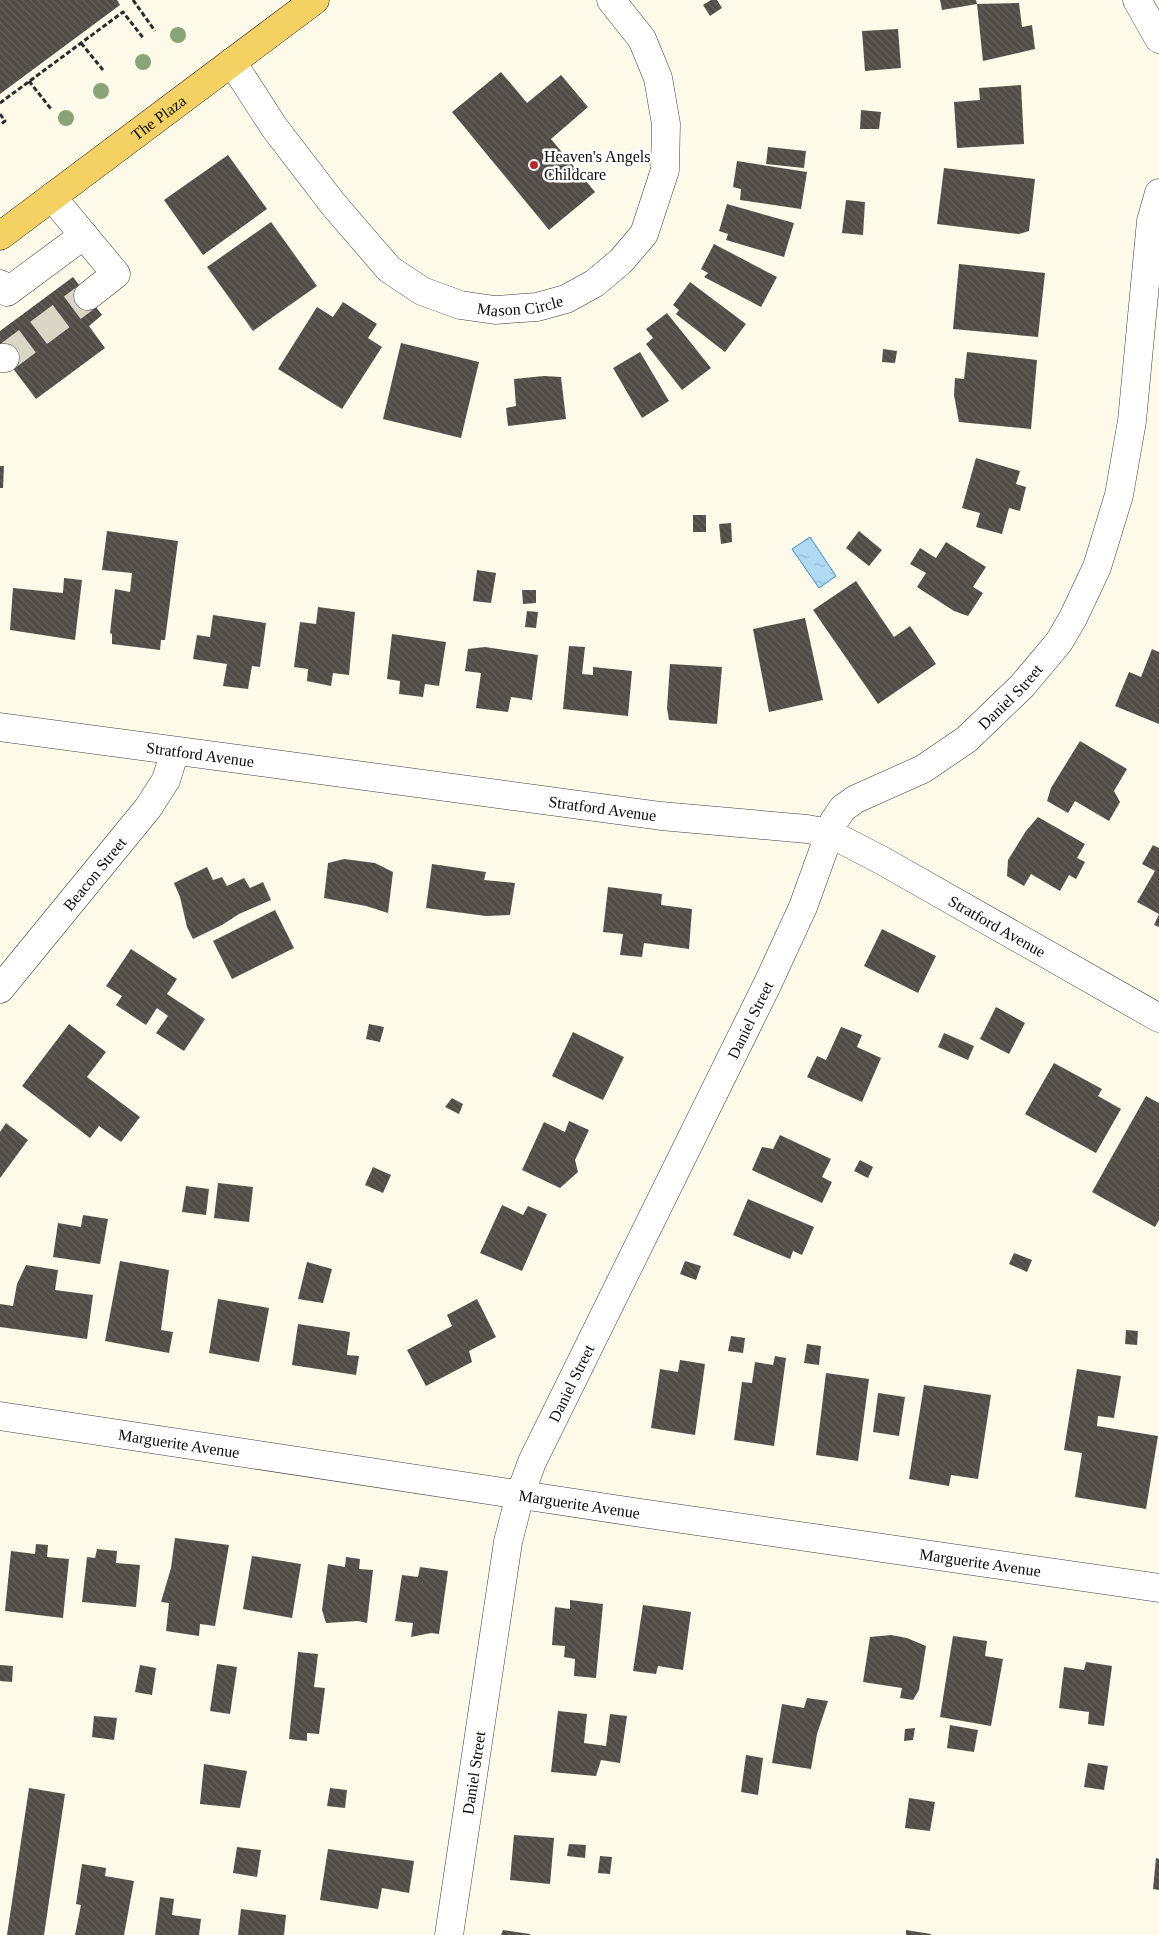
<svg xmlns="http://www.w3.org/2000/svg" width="1159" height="1935" font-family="'Times New Roman',serif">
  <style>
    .water { fill: url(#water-ripples); stroke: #3a8dc7 }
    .building { fill: url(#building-back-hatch) }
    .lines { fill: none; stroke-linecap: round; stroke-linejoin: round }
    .minor-tunnel { stroke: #d9d6c8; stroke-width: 28; stroke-dasharray: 28 14; stroke-linecap: butt }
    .minor-casing { stroke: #3d3d3d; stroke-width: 29 }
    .major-casing { stroke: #1b1b1b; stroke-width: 29 }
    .path { stroke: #2c2c2c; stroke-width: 3; stroke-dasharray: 5 2.5; stroke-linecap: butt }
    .minor { stroke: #fff; stroke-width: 28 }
    .major { stroke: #f3d263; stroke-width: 28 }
    .tree { fill: #8aa479 }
    .poi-dot { fill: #b4292d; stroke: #fff; stroke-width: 2 }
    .labels { text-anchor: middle; stroke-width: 5; stroke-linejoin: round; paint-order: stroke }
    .street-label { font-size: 16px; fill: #0a0a0a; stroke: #fff }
    .poi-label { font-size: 16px; fill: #0a0a0a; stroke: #fff; text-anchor: start }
  </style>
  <defs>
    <pattern id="water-ripples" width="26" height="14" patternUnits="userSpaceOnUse" patternTransform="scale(1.25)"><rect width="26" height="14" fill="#b0d9f3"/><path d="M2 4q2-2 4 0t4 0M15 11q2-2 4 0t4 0" fill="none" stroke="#96b9cf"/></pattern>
    <pattern id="building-back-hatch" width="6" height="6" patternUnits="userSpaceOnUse" patternTransform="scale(1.25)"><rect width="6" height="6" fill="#524c47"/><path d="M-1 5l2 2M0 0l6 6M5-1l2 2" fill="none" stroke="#66615d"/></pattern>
  </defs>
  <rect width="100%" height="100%" fill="#fefae9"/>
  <path class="water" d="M 810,537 L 836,576 L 819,588 L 792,549 Z"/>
  <path class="building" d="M 0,0 L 117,0 L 120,5 L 0,94 Z
    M 711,0 L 717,0 L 722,8 L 710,16 L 703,5 Z
    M 940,0 L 976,0 L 977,4 L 942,10 Z
    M 1019,3 L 1022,27 L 1032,25 L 1035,49 L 983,61 L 977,4 Z
    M 898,29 L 901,68 L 865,71 L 862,31 Z
    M 501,72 L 527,103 L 561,75 L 588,107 L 551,139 L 595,192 L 549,230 L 452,112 Z
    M 1021,85 L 1024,144 L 957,148 L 954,102 L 980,100 L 979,88 Z
    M 861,110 L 881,112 L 879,129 L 860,129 Z
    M 768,147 L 806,151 L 804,168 L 766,164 Z
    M 228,155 L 267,209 L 203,255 L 164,200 Z
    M 737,161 L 807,172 L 801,209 L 740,200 L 741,189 L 733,187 Z
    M 944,168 L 1035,179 L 1029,231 L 1019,234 L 937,224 Z
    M 846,200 L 865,202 L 863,235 L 842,233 Z
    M 727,204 L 794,223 L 784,257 L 726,240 L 728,234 L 719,231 Z
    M 271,222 L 317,286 L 253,331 L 207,267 Z
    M 714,244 L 777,277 L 761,307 L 704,277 L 708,273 L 701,269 Z
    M 959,264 L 1045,273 L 1038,337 L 953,329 Z
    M 73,277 L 102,315 L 89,326 L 105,348 L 36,399 L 0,351 L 0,331 Z
    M 690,282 L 746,324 L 725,352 L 676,314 L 679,310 L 673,305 Z
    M 343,302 L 377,324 L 368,338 L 382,347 L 342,409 L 278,369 L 317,307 L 333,317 Z
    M 667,313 L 711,368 L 682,390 L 646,344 L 653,338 L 646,329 Z
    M 401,343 L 479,362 L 461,438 L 383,419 Z
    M 883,349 L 897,351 L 895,363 L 882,362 Z
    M 640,352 L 669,401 L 642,418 L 613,368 Z
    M 967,352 L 1037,360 L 1031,429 L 959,422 L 954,395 L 955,378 L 964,379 Z
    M 544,376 L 561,377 L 566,419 L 508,426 L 506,408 L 516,406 L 514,379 Z
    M 976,458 L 1020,471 L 1016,484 L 1026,487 L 1020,511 L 1009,508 L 1002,534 L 976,527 L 980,513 L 962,508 Z
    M 0,466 L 4,466 L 3,488 L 0,488 Z
    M 693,515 L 706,515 L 706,532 L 693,532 Z
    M 731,523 L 732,542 L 721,544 L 719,524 Z
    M 107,531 L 178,541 L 165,640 L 161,640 L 160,650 L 112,644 L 112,634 L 110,633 L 115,589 L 130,592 L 132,573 L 102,570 Z
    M 859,531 L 882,550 L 869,566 L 846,548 Z
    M 946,542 L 986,567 L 973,587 L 983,593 L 968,616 L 954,611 L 917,587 L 926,573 L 910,564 L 920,548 L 936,558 Z
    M 477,570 L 496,573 L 491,603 L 473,601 Z
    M 64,578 L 82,580 L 75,640 L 10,630 L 13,588 L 63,593 Z
    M 856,581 L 894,637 L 910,626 L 936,664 L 878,704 L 813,610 Z
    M 522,590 L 536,590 L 536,603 L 523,604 Z
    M 318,607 L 355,612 L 349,675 L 333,673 L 331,686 L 307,681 L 308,669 L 294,667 L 300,622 L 316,624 Z
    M 527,611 L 538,612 L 536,628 L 525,627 Z
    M 213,615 L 266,623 L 260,667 L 252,666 L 248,689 L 223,686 L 227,664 L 193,659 L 197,635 L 210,637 Z
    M 805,618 L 823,700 L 769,712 L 753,629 Z
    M 392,634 L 446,642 L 439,686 L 425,684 L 423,697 L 399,694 L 400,681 L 387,679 Z
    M 569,646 L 585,647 L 582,674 L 593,675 L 593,667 L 632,671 L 628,716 L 563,709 Z
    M 485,647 L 538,655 L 532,700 L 511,697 L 508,712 L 476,708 L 481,673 L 465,671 L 468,649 Z
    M 1152,649 L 1159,652 L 1159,724 L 1115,706 L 1129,672 L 1141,677 Z
    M 670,664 L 722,667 L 717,724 L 669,720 L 667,708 Z
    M 1080,741 L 1127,769 L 1114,791 L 1120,802 L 1109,821 L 1075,801 L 1068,813 L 1047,801 L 1051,788 Z
    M 1038,817 L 1085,844 L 1077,858 L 1085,862 L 1076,879 L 1069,875 L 1060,891 L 1031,874 L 1024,886 L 1007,876 L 1008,860 L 1026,831 Z
    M 1153,845 L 1159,848 L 1159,927 L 1154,925 L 1159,914 L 1137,902 L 1155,871 L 1142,864 Z
    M 344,859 L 375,863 L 393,872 L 388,913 L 366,906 L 324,898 L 328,863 Z
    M 432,864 L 486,872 L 484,880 L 515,883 L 510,915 L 486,916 L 426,908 Z
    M 207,867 L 213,880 L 222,877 L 227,886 L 244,878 L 250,888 L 263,882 L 271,900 L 239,914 L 222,925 L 193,939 L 187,927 L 180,897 L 174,883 Z
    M 608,887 L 662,894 L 661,905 L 692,909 L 689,949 L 644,943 L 642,957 L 620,955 L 623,934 L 603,932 Z
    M 275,910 L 294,948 L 232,979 L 213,941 Z
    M 882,929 L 936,956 L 918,993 L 864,966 Z
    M 131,949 L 177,979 L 167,994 L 205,1019 L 184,1051 L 156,1033 L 168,1016 L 157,1008 L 146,1025 L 116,1005 L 122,996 L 106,986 Z
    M 996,1007 L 1025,1023 L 1009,1054 L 980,1039 Z
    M 69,1024 L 106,1052 L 87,1077 L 140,1117 L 121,1142 L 99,1126 L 90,1138 L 22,1086 Z
    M 369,1024 L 384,1027 L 380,1042 L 366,1039 Z
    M 841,1027 L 862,1035 L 857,1047 L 881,1058 L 862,1102 L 807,1077 L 817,1056 L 826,1060 Z
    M 573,1032 L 624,1057 L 603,1100 L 552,1076 Z
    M 944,1033 L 974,1046 L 968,1060 L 938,1047 Z
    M 1054,1063 L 1102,1089 L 1098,1096 L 1121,1109 L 1096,1153 L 1025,1114 Z
    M 1146,1096 L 1159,1103 L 1159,1220 L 1155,1227 L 1092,1192 Z
    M 452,1098 L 463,1104 L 459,1114 L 445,1107 Z
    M 569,1121 L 589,1130 L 575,1160 L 578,1172 L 560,1188 L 522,1170 L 544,1122 L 565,1132 Z
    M 6,1123 L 28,1140 L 0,1178 L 0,1132 Z
    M 780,1135 L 831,1159 L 822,1177 L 832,1182 L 822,1203 L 752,1170 L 762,1147 L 773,1149 Z
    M 860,1160 L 873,1167 L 868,1178 L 854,1171 Z
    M 373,1167 L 391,1175 L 383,1193 L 365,1185 Z
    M 218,1183 L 253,1187 L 249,1222 L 214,1218 Z
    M 186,1186 L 209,1189 L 206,1215 L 182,1212 Z
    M 748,1199 L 814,1227 L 802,1255 L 793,1251 L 790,1259 L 733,1235 Z
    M 502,1205 L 523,1215 L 528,1206 L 547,1214 L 522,1271 L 480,1253 Z
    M 83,1215 L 108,1219 L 100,1264 L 53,1257 L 58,1223 L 81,1227 Z
    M 1014,1253 L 1032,1260 L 1027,1272 L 1009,1264 Z
    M 120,1261 L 169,1270 L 161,1330 L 173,1332 L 169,1353 L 105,1341 Z
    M 685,1261 L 701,1266 L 696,1280 L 680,1274 Z
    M 307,1262 L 332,1269 L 323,1303 L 298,1299 Z
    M 26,1265 L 58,1270 L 55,1290 L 93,1295 L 87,1339 L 0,1327 L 0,1304 L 13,1306 L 17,1284 Z
    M 218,1299 L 269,1308 L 259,1362 L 209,1353 Z
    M 477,1299 L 496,1337 L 469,1351 L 472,1362 L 426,1386 L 407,1350 L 452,1326 L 447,1315 Z
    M 298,1324 L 350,1332 L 347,1355 L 359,1356 L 356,1375 L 292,1365 Z
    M 1126,1330 L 1138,1331 L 1137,1345 L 1125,1344 Z
    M 731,1336 L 745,1338 L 743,1353 L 728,1351 Z
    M 807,1344 L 821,1346 L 819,1365 L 804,1363 Z
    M 775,1356 L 786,1358 L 774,1446 L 734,1440 L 742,1382 L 752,1383 L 755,1362 L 773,1365 Z
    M 680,1360 L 705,1364 L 695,1435 L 651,1428 L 660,1369 L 678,1372 Z
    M 1077,1369 L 1121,1376 L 1114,1418 L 1098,1416 L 1097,1426 L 1158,1436 L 1146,1509 L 1075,1497 L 1082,1453 L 1064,1450 Z
    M 826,1373 L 869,1379 L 858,1461 L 816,1455 Z
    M 924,1385 L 991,1395 L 978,1479 L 951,1475 L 949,1486 L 909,1479 Z
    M 878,1393 L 905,1397 L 899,1436 L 873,1432 Z
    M 175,1538 L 229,1545 L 215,1626 L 200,1624 L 199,1636 L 166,1631 L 169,1603 L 161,1602 L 171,1568 Z
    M 36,1544 L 48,1545 L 47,1557 L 69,1559 L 63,1618 L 5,1611 L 11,1551 L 35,1554 Z
    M 97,1549 L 117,1551 L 116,1563 L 140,1565 L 136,1607 L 82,1602 L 87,1557 L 95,1558 Z
    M 252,1556 L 301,1564 L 292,1618 L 243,1609 Z
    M 346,1557 L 360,1559 L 359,1569 L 373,1570 L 367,1623 L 358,1621 L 326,1623 L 322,1610 L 328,1564 L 345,1567 Z
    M 420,1567 L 448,1571 L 439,1634 L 431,1633 L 411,1637 L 413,1623 L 395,1621 L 402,1575 L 418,1577 Z
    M 570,1600 L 603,1604 L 596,1678 L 574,1676 L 575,1659 L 564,1657 L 565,1646 L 552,1645 L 555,1607 L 570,1609 Z
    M 643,1605 L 691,1612 L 683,1670 L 658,1666 L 656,1674 L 633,1671 Z
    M 891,1635 L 907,1638 L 926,1646 L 919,1690 L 913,1700 L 900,1698 L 902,1688 L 863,1682 L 870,1637 Z
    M 953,1636 L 987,1641 L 985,1656 L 1003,1659 L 991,1726 L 940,1717 Z
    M 298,1652 L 318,1654 L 314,1687 L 325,1688 L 319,1734 L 307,1733 L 307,1741 L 289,1739 Z
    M 1086,1662 L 1112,1666 L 1104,1726 L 1088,1724 L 1089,1712 L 1059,1708 L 1064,1667 L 1084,1670 Z
    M 217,1664 L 237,1667 L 230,1714 L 210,1711 Z
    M 0,1665 L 13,1666 L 12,1682 L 0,1681 Z
    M 140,1665 L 156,1668 L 152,1695 L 135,1692 Z
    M 807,1698 L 828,1701 L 817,1734 L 811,1769 L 772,1763 L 782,1704 L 804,1708 Z
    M 558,1711 L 587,1714 L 584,1743 L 606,1746 L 610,1714 L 627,1716 L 620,1763 L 601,1760 L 596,1776 L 551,1772 Z
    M 94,1716 L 117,1718 L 114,1740 L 92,1737 Z
    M 950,1725 L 978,1730 L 974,1752 L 947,1748 Z
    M 915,1728 L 913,1740 L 904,1741 L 905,1729 Z
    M 746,1755 L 763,1758 L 758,1795 L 741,1792 Z
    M 1088,1763 L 1108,1766 L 1104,1790 L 1084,1787 Z
    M 204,1764 L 247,1771 L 240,1808 L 200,1804 Z
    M 29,1788 L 65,1794 L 44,1935 L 7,1935 Z
    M 330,1788 L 347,1790 L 345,1808 L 327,1806 Z
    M 909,1798 L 935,1802 L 930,1831 L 905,1828 Z
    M 514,1835 L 554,1838 L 550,1884 L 510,1880 Z
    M 569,1844 L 586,1845 L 585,1858 L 567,1856 Z
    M 237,1847 L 261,1850 L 257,1877 L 233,1873 Z
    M 328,1849 L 414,1861 L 409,1893 L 382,1888 L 378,1909 L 320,1900 Z
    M 600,1856 L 612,1857 L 610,1874 L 598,1873 Z
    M 1156,1858 L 1159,1859 L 1159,1890 L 1153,1889 Z
    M 82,1864 L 106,1868 L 105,1876 L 134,1881 L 124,1935 L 75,1935 L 81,1905 L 76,1904 Z
    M 160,1897 L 174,1899 L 172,1915 L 201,1919 L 199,1935 L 155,1935 Z
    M 241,1909 L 286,1915 L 284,1935 L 238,1935 Z
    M 503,1930 L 530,1934 L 530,1935 L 501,1935 Z
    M 906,1930 L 931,1934 L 931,1935 L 906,1935 Z"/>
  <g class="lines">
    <path class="minor-tunnel" d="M 5,358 L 88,296"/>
    <defs>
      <g id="minor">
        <path d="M 1137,0 L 1159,39"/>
        <path id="s1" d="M 232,62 L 274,127 L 333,204 L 389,269 L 422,291 L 460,305 L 495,310 L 537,307 L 566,299 L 595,283 L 621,261 L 644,234 L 665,170 L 666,124 L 658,78 L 642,39 L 611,0"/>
        <path d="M 52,197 L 116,274 L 88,296"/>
        <path d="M 0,284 L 7,292 L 84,235"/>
        <path d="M 0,358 L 5,358"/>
        <path id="s2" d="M 0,727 L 661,816 L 807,829 L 829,833 L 883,861 L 1159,1018"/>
        <path id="s3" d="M 0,989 L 148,808 L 166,780 L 175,751"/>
        <path id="s4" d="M 0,1416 L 634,1512 L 1159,1588"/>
        <path id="s5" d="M 449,1935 L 508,1542 L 520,1495 L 532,1462 L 768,983 L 803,907 L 834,821 L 843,808 L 856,799 L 923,769 L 967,739 L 1022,686 L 1059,642 L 1073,618 L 1097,567 L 1119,495 L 1132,421 L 1151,221 L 1159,193"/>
      </g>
      <g id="major">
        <path id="s6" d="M 0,236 L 315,0"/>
      </g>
    </defs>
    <use href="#minor" class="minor-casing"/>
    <use href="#major" class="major-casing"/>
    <path class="path" d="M 133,0 L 155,31
      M 81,43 L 103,70
      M 29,81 L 51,109
      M 0,103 L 123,12 L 144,39
      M 0,114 L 5,121 L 0,125"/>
    <use href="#minor" class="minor"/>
    <use href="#major" class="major"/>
  </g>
  <g class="tree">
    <circle cx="178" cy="35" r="8"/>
    <circle cx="143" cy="62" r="8"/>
    <circle cx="101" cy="91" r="8"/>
    <circle cx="66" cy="118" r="8"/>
  </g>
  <circle class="poi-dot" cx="534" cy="165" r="5"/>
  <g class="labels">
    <g class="street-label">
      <text dy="6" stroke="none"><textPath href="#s6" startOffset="198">The Plaza</textPath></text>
      <text dy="6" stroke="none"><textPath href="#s1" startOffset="401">Mason Circle</textPath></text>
      <text dy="6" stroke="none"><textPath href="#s5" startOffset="1409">Daniel Street</textPath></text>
      <text dy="6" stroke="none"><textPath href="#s2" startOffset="202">Stratford Avenue</textPath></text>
      <text dy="6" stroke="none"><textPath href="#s2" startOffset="608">Stratford Avenue</textPath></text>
      <text dy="6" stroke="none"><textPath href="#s3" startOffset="149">Beacon Street</textPath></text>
      <text dy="6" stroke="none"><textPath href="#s2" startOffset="1028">Stratford Avenue</textPath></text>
      <text dy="6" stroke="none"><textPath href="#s5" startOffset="974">Daniel Street</textPath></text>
      <text dy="6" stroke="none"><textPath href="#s5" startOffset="569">Daniel Street</textPath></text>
      <text dy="6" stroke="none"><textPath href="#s4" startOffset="181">Marguerite Avenue</textPath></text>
      <text dy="6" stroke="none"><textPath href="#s4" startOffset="586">Marguerite Avenue</textPath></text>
      <text dy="6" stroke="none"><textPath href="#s4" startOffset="991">Marguerite Avenue</textPath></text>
      <text dy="6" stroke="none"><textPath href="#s5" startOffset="164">Daniel Street</textPath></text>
    </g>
    <g class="poi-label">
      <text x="544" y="162">Heaven's Angels<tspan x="544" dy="18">Childcare</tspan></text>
    </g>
  </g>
</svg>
